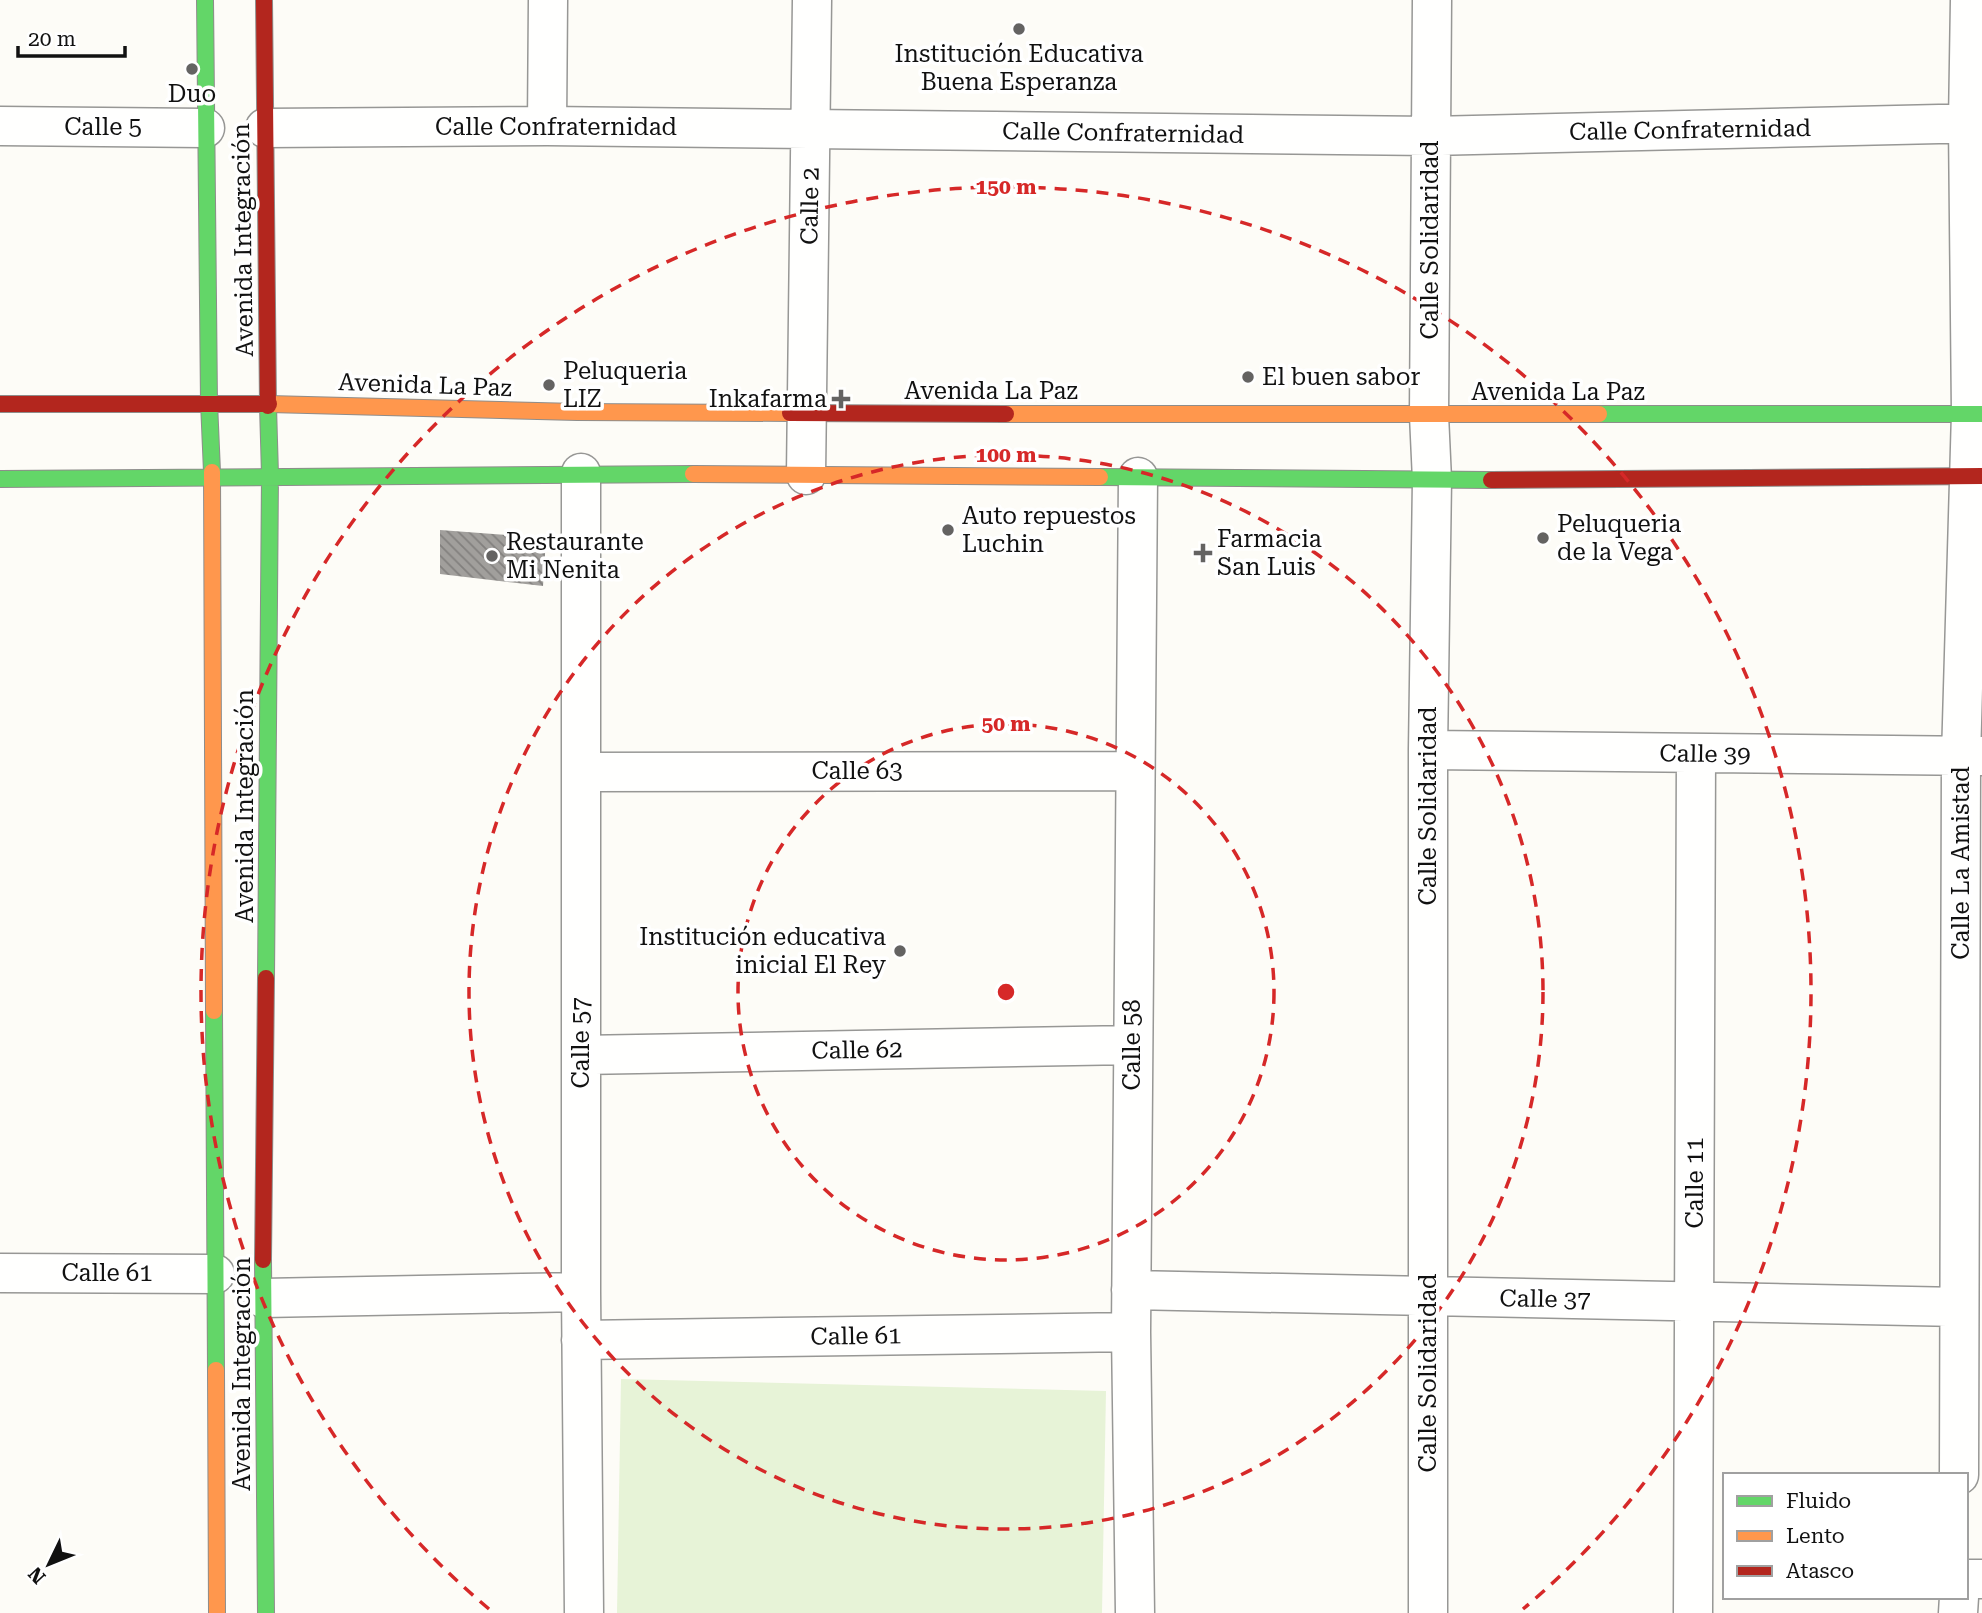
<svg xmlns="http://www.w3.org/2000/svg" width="1982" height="1613" font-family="'Roboto Serif',serif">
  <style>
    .grass { fill: #e7f3d7 }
    .building { fill: url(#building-back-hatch) }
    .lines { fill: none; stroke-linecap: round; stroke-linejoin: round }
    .street-casing { stroke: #979795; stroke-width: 41 }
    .fast-casing { stroke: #8e8d8b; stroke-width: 18 }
    .slow-casing { stroke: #8e8d8b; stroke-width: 18 }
    .jam-casing { stroke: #8e8d8b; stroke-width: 18 }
    .street { stroke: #fffffe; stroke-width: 38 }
    .fast { stroke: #63d668; stroke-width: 16 }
    .slow { stroke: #ff974d; stroke-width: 16 }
    .jam { stroke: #b3261e; stroke-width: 16 }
    .ring { fill: none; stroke: #d62828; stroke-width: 3.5; stroke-dasharray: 12 9 }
    .poi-dot { fill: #646362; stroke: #fff; stroke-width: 2.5 }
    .labels { text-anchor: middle; stroke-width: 7; stroke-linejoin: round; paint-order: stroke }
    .poi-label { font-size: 24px; fill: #111; stroke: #fff; text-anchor: start }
    .street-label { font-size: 24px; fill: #111; stroke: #fff }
    .centre { fill: #d62828; stroke: #fff; stroke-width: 3.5 }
    .ring-label { font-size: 21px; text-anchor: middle; font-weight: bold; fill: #d62828; stroke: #fff; stroke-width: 7; stroke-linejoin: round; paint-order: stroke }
  </style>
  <defs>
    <pattern id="building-back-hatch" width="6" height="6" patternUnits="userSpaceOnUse" patternTransform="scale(1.75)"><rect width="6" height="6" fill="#a19f9c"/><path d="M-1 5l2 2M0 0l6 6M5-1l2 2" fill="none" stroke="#82807e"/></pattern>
  </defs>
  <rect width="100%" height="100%" fill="#fdfcf7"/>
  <path class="grass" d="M 621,1379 L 1106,1391 L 1102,1613 L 617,1613 Z"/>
  <path class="building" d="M 440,530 L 546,538 L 543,586 L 440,574 Z"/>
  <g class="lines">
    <defs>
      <path id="street" d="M 0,126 L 205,128
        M 547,126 L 548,0
        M 265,128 L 547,126 L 1431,136 L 1982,123
        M 581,473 L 581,1292 L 584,1613
        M 806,475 L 812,0
        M 1428,750 L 1982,756
        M 581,772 L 1134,771
        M 581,1055 L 1132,1045
        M 0,1273 L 215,1274
        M 1131,1290 L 1959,1307
        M 263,1298 L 581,1292
        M 581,1340 L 1131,1332
        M 1959,1475 L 1961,757 L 1971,413 L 1968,123 L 1970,0
        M 1966,1579 L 1982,1579
        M 1135,1613 L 1131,1332 L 1138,477
        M 1428,1613 L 1428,750 L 1432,480 L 1429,415 L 1432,0
        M 1693,1613 L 1696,754
        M 1958,1613 L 1959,1597"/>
      <path id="fast" d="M 205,0 L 209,402 L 212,472
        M 1599,414 L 1982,414
        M 1100,477 L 1491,480
        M 0,479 L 693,474
        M 266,978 L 270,475 L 268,406
        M 214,1011 L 216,1370
        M 263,1260 L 266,1613"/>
      <path id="slow" d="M 269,404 L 577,412 L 790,413
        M 1006,414 L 1599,414
        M 212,472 L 214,1011
        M 693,474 L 1100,477
        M 216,1370 L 217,1613"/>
      <path id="jam" d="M 264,0 L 268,406
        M 0,404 L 269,404
        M 790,413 L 1006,414
        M 1491,480 L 1982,476
        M 263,1260 L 266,978"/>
    </defs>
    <use href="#street" class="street-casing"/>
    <use href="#fast" class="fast-casing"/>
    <use href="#slow" class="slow-casing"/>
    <use href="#jam" class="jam-casing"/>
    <use href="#street" class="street"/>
    <use href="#fast" class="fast"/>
    <use href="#slow" class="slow"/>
    <use href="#jam" class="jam"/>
  </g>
  <g class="ring">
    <circle cx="1006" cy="992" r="268"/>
    <circle cx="1006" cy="992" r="537"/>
    <path d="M489 1609A805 805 0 1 1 1523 1609"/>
  </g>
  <g class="poi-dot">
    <circle cx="1019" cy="29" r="7"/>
    <circle cx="192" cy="69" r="7"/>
    <circle cx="1248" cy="377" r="7"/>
    <circle cx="549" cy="385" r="7"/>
    <path d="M837.5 388.5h7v7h7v7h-7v7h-7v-7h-7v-7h7z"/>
    <circle cx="948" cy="530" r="7"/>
    <circle cx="1543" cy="538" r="7"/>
    <path d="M1199.5 542.5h7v7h7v7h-7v7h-7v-7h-7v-7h7z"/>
    <circle cx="492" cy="556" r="7"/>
    <circle cx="900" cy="951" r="7"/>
  </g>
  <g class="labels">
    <g class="poi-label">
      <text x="1019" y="62" text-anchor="middle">Institución Educativa<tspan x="1019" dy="28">Buena Esperanza</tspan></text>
      <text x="192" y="102" text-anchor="middle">Duo</text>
      <text x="563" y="379">Peluqueria<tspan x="563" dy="28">LIZ</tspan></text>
      <text x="1262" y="385">El buen sabor</text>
      <text x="827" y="407" text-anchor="end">Inkafarma</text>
      <text x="962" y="524">Auto repuestos<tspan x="962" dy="28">Luchin</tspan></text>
      <text x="1557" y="532">Peluqueria<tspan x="1557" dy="28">de la Vega</tspan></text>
      <text x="1217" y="547">Farmacia<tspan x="1217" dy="28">San Luis</tspan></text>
      <text x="506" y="550">Restaurante<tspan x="506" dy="28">Mi Nenita</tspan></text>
      <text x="886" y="945" text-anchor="end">Institución educativa<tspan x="886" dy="28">inicial El Rey</tspan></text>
    </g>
    <g class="street-label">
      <text x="103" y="135">Calle 5</text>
      <text x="556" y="135">Calle Confraternidad</text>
      <text transform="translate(1690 130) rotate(-1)" y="8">Calle Confraternidad</text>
      <text transform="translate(1123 133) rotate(1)" y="8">Calle Confraternidad</text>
      <text transform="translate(810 206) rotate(-89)" y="8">Calle 2</text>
      <text transform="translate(243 240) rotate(-91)" y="8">Avenida Integración</text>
      <text transform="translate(1430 240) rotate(-90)" y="8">Calle Solidaridad</text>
      <text transform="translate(425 385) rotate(2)" y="8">Avenida La Paz</text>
      <text x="991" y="399">Avenida La Paz</text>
      <text x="1558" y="400">Avenida La Paz</text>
      <text transform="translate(1705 754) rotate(1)" y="8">Calle 39</text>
      <text x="857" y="779">Calle 63</text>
      <text transform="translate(245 806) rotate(-90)" y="8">Avenida Integración</text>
      <text transform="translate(1428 806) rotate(-90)" y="8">Calle Solidaridad</text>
      <text transform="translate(1961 863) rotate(-90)" y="8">Calle La Amistad</text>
      <text transform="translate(581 1043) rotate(-90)" y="8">Calle 57</text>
      <text transform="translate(1132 1045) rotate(-90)" y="8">Calle 58</text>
      <text transform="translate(857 1050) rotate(-1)" y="8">Calle 62</text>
      <text transform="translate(1695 1183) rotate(-90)" y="8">Calle 11</text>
      <text x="107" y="1281">Calle 61</text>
      <text transform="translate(1545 1299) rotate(1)" y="8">Calle 37</text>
      <text transform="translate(856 1336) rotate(-1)" y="8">Calle 61</text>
      <text transform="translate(1428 1373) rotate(-90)" y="8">Calle Solidaridad</text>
      <text transform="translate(242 1374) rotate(-90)" y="8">Avenida Integración</text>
    </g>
  </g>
  <circle cx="1006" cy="992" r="10" class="centre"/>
  <g class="ring-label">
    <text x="1006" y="194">150 m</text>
    <text x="1006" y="462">100 m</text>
    <text x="1006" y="731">50 m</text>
  </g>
  <rect x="1723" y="1473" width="245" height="126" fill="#ffffff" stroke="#a0a0a0" stroke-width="2"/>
  <rect x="1737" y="1496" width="35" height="10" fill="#63d668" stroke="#a0a0a0" stroke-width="2"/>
  <text x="1786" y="1508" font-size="21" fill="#111111">Fluido</text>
  <rect x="1737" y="1531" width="35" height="10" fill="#ff974d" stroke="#a0a0a0" stroke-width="2"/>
  <text x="1786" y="1543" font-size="21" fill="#111111">Lento</text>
  <rect x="1737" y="1566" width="35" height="10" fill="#b3261e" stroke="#a0a0a0" stroke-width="2"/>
  <text x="1786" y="1578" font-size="21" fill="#111111">Atasco</text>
  <g transform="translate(49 1564) rotate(227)" stroke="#ffffff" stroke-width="5" paint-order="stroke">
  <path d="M0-5L12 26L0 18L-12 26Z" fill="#111111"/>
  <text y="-10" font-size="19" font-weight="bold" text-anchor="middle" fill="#111111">N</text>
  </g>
  <path d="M18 46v10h107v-10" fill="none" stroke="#111111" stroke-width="3.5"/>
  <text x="28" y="46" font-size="21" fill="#111111" stroke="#ffffff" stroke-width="5" paint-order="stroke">20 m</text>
</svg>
